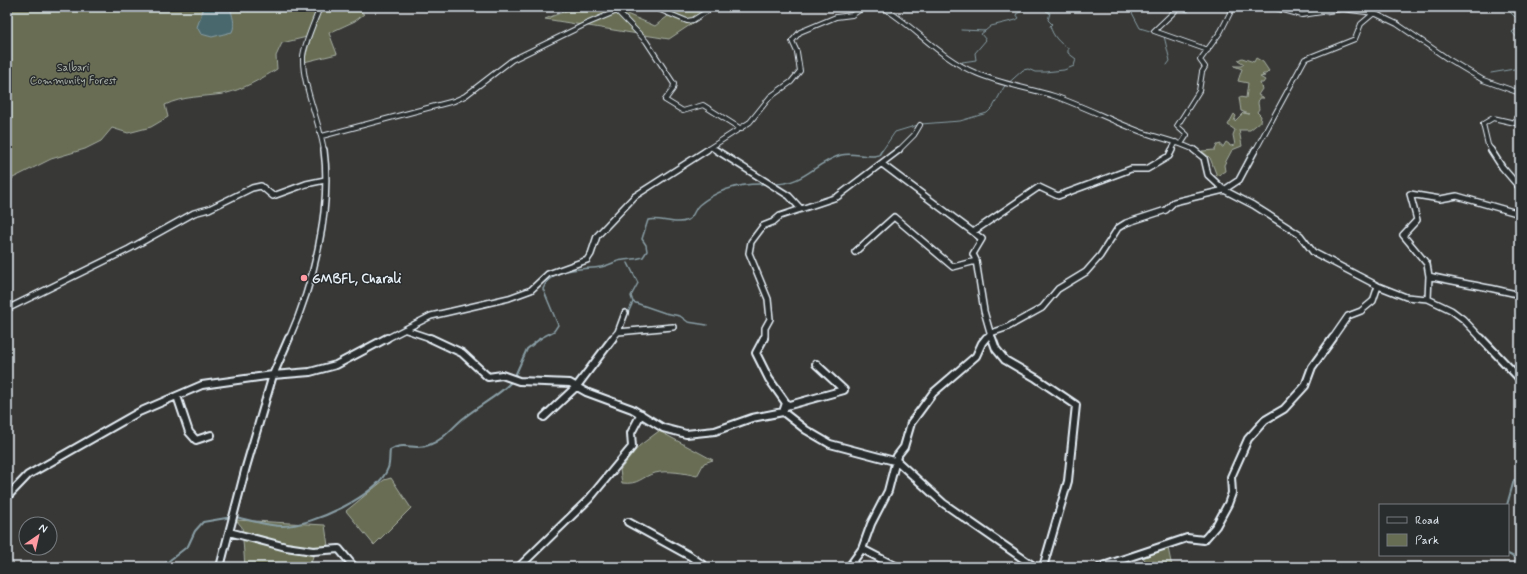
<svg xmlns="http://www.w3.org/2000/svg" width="1527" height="574" font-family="Mynerve,sans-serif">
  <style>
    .green { fill: #676d52; stroke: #a8afa5 }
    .water { fill: #49676d; stroke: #899ea5 }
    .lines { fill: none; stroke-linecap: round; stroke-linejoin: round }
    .stream-far2 { stroke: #899ea5; stroke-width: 1 }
    .stream-far1 { stroke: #899ea5; stroke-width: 1.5 }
    .stream { stroke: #899ea5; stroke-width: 2 }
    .minor-far2-casing { stroke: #e8f1f8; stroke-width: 6 }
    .minor-far1-casing { stroke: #e8f1f8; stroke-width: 8 }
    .minor-casing { stroke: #e8f1f8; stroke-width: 10 }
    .minor-far2 { stroke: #2a2d2e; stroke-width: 4 }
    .minor-far1 { stroke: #2a2d2e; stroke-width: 5 }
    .minor { stroke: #2a2d2e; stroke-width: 6 }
    .poi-dot { fill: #ff9aa2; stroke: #2a2d2e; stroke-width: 1.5 }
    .labels { text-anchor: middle; stroke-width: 3; stroke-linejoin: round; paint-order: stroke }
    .far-park-label { font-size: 11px; fill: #aeb6ad; stroke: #2a2d2e }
    .poi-label { font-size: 13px; font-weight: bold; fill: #e8f1f8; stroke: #2a2d2e; text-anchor: start }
  </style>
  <rect width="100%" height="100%" fill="#383836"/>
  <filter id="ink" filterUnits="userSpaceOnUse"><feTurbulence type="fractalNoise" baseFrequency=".025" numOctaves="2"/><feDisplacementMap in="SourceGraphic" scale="8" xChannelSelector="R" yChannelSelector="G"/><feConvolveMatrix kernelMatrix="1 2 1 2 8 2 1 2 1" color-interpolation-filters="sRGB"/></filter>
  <g filter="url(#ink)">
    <path class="green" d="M 7,7 L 353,7 L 364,14 L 355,21 L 329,33 L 337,54 L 304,62 L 311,36 L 282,43 L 276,56 L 277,69 C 261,79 242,90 223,94 C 203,97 183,96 165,105 L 168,117 L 151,127 L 128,133 L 112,128 L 101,141 L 85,149 L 51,159 L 7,181 Z
      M 576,7 L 615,7 L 615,9 L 655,26 L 680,7 L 717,7 L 669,39 L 545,19 Z
      M 1242,58 L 1254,62 L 1256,58 L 1263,62 L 1269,71 L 1266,74 L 1263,74 L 1262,75 L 1265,76 L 1260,77 L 1265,80 L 1263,83 L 1260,83 L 1262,89 L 1258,95 L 1264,98 L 1259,98 L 1258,103 L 1259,109 L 1257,112 L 1261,116 L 1260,122 L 1250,130 L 1239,130 L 1242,146 L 1232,150 L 1224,165 L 1225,171 L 1217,176 L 1210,158 L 1202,151 L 1215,150 L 1217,145 L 1221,144 L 1221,147 L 1223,147 L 1226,142 L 1229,144 L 1230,146 L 1235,145 L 1233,135 L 1235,130 L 1228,125 L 1234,114 L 1236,116 L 1234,121 L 1235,121 L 1243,113 L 1249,114 L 1241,111 L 1239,97 L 1246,98 L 1248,83 L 1238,81 L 1242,69 L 1234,66 L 1241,66 L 1244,64 L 1238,60 Z
      M 659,431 L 713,460 L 704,463 L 697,476 C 685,473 667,470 655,473 C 641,477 639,485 622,483 L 620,470 L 639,446 Z
      M 391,478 L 411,508 L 374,545 L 346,511 L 384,480 Z
      M 236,520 L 325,525 L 328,546 L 313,556 L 310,567 L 245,567 L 242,527 Z
      M 1168,548 L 1172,567 L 1152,567 L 1143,558 Z"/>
    <path class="water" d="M 196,7 L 230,7 C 232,15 236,24 232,32 L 212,37 L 201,34 L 197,27 L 203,10 Z"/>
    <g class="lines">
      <path class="stream-far2" d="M 1129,7 L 1140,28 L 1153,32
        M 1500,7 L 1509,11 L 1518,20 L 1515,20 L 1516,22 L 1520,23
        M 1180,9 L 1188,12 L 1190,7
        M 1379,11 L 1405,10 L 1409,7
        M 1520,26 L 1512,32 L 1520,41
        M 961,30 L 985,31 L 991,26 L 1016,20 L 1019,18 L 1016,14 L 1032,7
        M 1164,36 L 1170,61 L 1167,65
        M 963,65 L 962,62 L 976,60 L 975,53 L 986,40 L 981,34 L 985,31
        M 1491,73 L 1520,68
        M 985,74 L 1003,82
        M 921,124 L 960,121 L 987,113 L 993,107 L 1004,87 L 1023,70 L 1028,69 L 1035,72 L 1045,72 L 1064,70 L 1074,66 L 1076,59 L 1068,53 L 1068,48 C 1059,43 1053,36 1050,26 L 1052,24 L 1048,20 L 1050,13 L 1046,11 L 1048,7
        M 882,151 L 895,132 L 918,125"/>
      <path class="stream-far1" d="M 774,184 C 805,184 814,163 841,155 C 852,152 863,157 874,156 L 879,155 L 882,150
        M 628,263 L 638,283 L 631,296 L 633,302 L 665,313 L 680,316 L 688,322 L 707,325
        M 627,315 L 633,302
        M 539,339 L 554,331 L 558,325 L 543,289 C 550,267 582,270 601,267 C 607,266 612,263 618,261 C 626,259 635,260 643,257 L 647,251 L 646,245 L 642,239 L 648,220 C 661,217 676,226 688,220 C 694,217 694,209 699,205 C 718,189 742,183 766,184"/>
      <path class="stream" d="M 514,378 L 527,349 L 541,338
        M 1507,505 L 1514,480
        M 235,517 C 251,520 267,526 283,526 C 311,526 378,496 388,468 C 390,463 389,456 390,450 C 403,441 415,451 429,445 C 444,440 453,426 465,417 C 481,404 499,396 512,381
        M 1508,554 L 1520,560
        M 161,567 L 188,546 L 195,531 L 203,522 L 232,517"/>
      <defs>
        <path id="minor-far2" d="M 320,7 C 316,18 303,47 303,57 C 302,85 320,122 324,151
          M 639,7 L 617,11 L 646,41 L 674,84 L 673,89 L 665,100 L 683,111 L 703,105 L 741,129
          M 653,7 L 687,21 L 693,20 L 714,7
          M 882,7 C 916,27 939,58 976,73 C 1001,84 1028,88 1054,96 C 1083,106 1110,120 1139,131 C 1157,138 1179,141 1196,151
          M 1272,7 L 1302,15 L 1342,9 L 1374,13 L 1397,24 L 1448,59 L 1483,80 L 1520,93
          M 1175,11 L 1154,31 L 1208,50
          M 322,136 L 454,101 L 465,96 L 512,60 L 586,24 L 617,11 L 616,7
          M 1181,144 L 1187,135 L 1177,126 L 1199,91 L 1202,72 L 1205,67 L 1200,60 L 1221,31 L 1232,9 L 1242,7
          M 712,148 L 717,151
          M 705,151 L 750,122 L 770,97 L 791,82 L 800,71 L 797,52 L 792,41 L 800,32 L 836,17 L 852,15 L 864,7
          M 898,151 L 914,135 L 920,125
          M 1171,151 L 1176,142
          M 1255,151 L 1305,59 L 1355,39 L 1361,24 L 1374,13 L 1376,7
          M 1492,151 L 1488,145 L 1483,124 L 1493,118 L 1515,123 L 1516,118 L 1520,115"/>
        <path id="minor-far1" d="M 716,150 L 789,196 L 801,209
          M 1194,150 L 1204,158 L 1208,175 L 1224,190 L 1253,205 L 1300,235 L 1313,252 L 1378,286 L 1406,297 L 1428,299 L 1451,310 L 1463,319 L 1482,339
          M 1491,150 L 1502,167 L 1520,188
          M 882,164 L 973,232 L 1039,187 L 1058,196 L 1131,169 L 1147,169 L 1169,156 L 1172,150
          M 973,232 L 982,239 L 973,254 L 976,260 L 984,311 L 992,339
          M 855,252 L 894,217 L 953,267 L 976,261
          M 1429,276 L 1427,264 L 1403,235 L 1417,220 L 1410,194 L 1440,199 L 1457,196 L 1520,214
          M 1428,299 L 1429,276 C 1459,283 1490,287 1520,295
          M 7,309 L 129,249 L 194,213 L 209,209 L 252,188 L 261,186 L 273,196 L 306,184 L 325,180
          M 406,330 L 433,339
          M 618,332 L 673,327
          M 289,339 C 313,285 332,210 324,150
          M 386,339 L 431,316 L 509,298 L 531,290 L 548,274 L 587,260 L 591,254 L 597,236 L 635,196 L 707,150
          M 612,339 L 618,332 L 625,313
          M 763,339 L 765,336 L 765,328 L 770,319 L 768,299 L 749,253 L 751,242 L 763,226 L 773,222 L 780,216 L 837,197 L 899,150
          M 985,339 L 991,333 L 1006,328 L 1042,308 L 1058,289 L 1086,272 L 1100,256 L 1118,228 L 1126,223 L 1166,210 L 1174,202 L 1224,190 L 1239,180 L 1255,150
          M 1332,339 L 1348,316 L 1361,311 L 1373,301 L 1378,286"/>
        <path id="minor" d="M 430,338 L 462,353 L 488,377 L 502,375 L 519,381 L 570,383 L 586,392 L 632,409 L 663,428 L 686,434 L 715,431 L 752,418 L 783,412 L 806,430 L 830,444 L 898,462 L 943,503 L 1035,567
          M 764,338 L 756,353 L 769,379 L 786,403 L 783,412
          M 992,338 L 996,349 L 1005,360 L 1036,378 L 1076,405 L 1068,481 L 1043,567
          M 1481,338 L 1520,379
          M 177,396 L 189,432 L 196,440 L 211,435
          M 786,406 L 844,390 L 816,364
          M 544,417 L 577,386 L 613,338
          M 7,497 L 28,475 L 139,412 L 202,385 L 273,375 L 310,372 L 336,365 L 387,338
          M 628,522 L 690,556 L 706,567
          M 229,532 L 286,547 L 313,551 L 339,549 L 354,567
          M 862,549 L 897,567
          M 220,567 L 246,467 L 273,375 L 289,338
          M 519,567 L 589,499 L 632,447 L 631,433 L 641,414
          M 849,567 L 862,549 L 871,524 L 888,491 L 897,456 L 904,447 L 911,423 L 933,393 L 976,356 L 982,343 L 986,338
          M 1100,567 L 1187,538 L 1204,540 L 1216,526 L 1228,504 L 1232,493 L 1231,477 L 1248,439 L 1265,420 L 1284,409 L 1305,386 L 1312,367 L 1333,338"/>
      </defs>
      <use href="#minor-far2" class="minor-far2-casing"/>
      <use href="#minor-far1" class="minor-far1-casing"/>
      <use href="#minor" class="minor-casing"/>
      <use href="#minor-far2" class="minor-far2"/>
      <use href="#minor-far1" class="minor-far1"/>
      <use href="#minor" class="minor"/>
    </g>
  </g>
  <circle class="poi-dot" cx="304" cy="278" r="4"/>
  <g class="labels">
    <g class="far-park-label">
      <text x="73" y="71">Salbari<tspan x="73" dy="13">Community Forest</tspan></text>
    </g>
    <g class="poi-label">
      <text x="312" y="283">GMBFL, Charali</text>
    </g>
  </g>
  <rect width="1527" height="574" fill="none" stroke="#2a2d2e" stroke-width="24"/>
  <rect x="12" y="12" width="1503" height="550" fill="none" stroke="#e8f1f8" stroke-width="1.5" filter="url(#ink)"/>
  <rect x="1379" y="504" width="130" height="52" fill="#2a2d2e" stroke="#767b7f"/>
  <rect x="1387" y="517" width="20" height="6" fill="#2a2d2e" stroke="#767b7f"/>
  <text x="1415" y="524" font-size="12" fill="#e8f1f8">Road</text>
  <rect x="1387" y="534" width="20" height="12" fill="#676d52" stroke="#767b7f"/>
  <text x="1415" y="544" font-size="12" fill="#e8f1f8">Park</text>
  <g transform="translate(38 536) rotate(34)"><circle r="19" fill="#2a2d2e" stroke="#767b7f"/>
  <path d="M0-3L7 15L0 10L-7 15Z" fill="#ff9aa2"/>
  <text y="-6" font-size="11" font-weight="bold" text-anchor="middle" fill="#e8f1f8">N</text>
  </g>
</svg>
